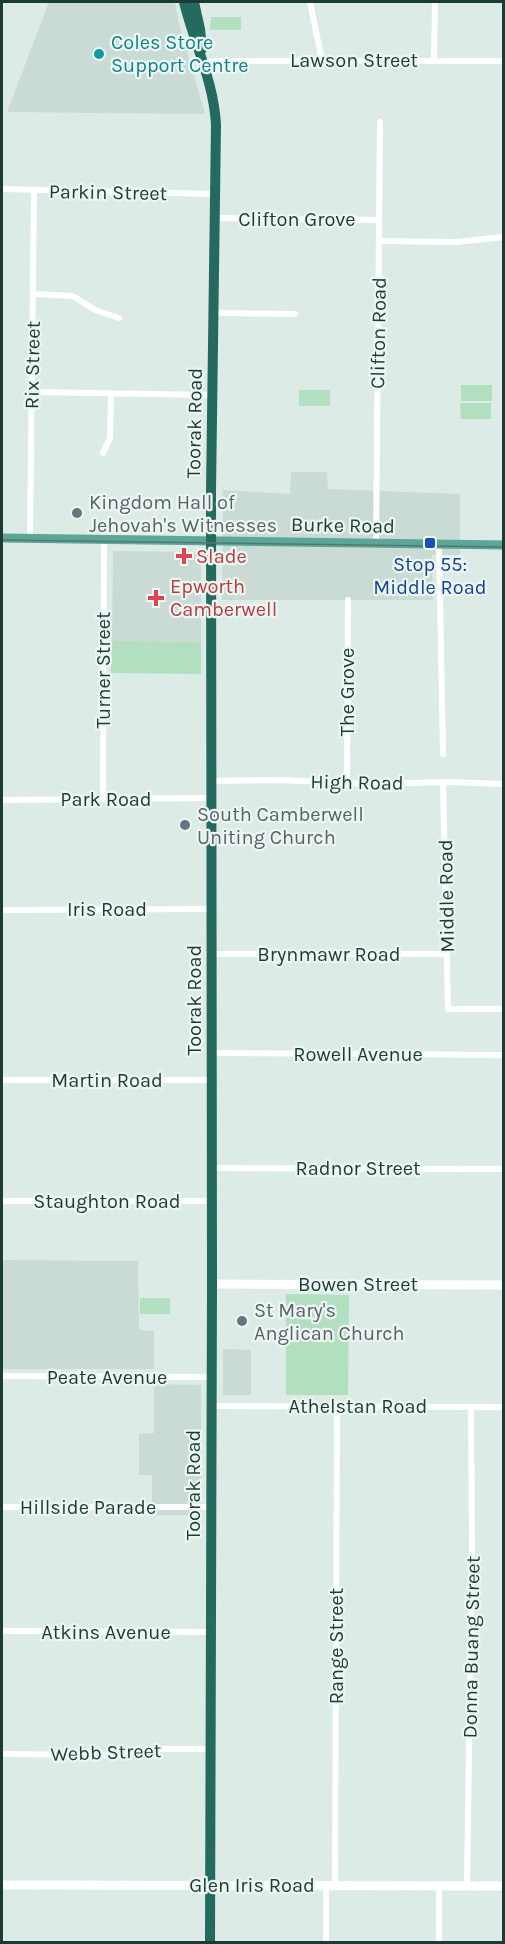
<svg xmlns="http://www.w3.org/2000/svg" width="505" height="1944" font-family="Karla,sans-serif">
  <style>
    .built { fill: #cadad4 }
    .green { fill: #b1dfc0 }
    .lines { fill: none; stroke-linecap: round; stroke-linejoin: round }
    .street { stroke: #fff; stroke-width: 6 }
    .secondary { stroke: #fff; stroke-width: 9 }
    .primary { stroke: #5ba696; stroke-width: 9 }
    .highway { stroke: #256a5f; stroke-width: 10 }
    .tram { stroke: #567770; stroke-width: 1.5 }
    .culture-dot { fill: #0f9aa8; stroke: #ecf7f2; stroke-width: 2 }
    .worship-dot { fill: #6b7280; stroke: #ecf7f2; stroke-width: 2 }
    .transit-dot { fill: #1a4fb4; stroke: #ecf7f2; stroke-width: 2 }
    .health-dot { fill: #e0444e; stroke: #ecf7f2; stroke-width: 2 }
    .labels { text-anchor: middle; stroke-width: 4.5; stroke-linejoin: round; paint-order: stroke }
    .culture-label { font-size: 20px; fill: #0d838f; stroke: #ecf7f2; text-anchor: start }
    .street-label { font-size: 20px; fill: #1c3b34; stroke: #ecf7f2 }
    .worship-label { font-size: 20px; fill: #5b616d; stroke: #ecf7f2; text-anchor: start }
    .health-label { font-size: 20px; fill: #be3a42; stroke: #ecf7f2; text-anchor: start }
    .transit-label { font-size: 20px; fill: #164399; stroke: #ecf7f2 }
  </style>
  <rect width="100%" height="100%" fill="#dcebe5"/>
  <path class="built" d="M 49,2 L 175,2 L 178,20 L 205,114 L 7,112 Z
    M 291,472 L 327,472 L 328,489 L 460,494 L 460,555 L 432,555 L 433,600 L 222,600 L 223,490 L 290,494 Z
    M 113,551 L 197,552 L 201,556 L 201,642 L 112,641 Z
    M 2,1260 L 138,1261 L 139,1330 L 154,1331 L 154,1369 L 2,1369 Z
    M 223,1349 L 251,1350 L 251,1395 L 223,1395 Z
    M 154,1384 L 201,1385 L 201,1515 L 152,1515 L 152,1475 L 139,1475 L 139,1434 L 154,1433 Z"/>
  <path class="green" d="M 211,17 L 241,17 L 241,30 L 210,30 Z
    M 461,385 L 492,385 L 492,401 L 461,401 Z
    M 299,390 L 330,390 L 330,406 L 299,406 Z
    M 460,403 L 491,403 L 491,419 L 461,419 Z
    M 112,641 L 201,642 L 201,674 L 111,673 Z
    M 286,1294 L 349,1295 L 348,1395 L 286,1395 Z
    M 140,1298 L 170,1298 L 170,1314 L 140,1314 Z"/>
  <g class="lines">
    <path class="street" d="M 310,2 L 322,61
      M 434,60 L 435,2
      M 204,63 L 217,61 L 504,61
      M 2,189 L 215,194
      M 215,218 L 379,220
      M 379,241 L 456,242 L 504,237
      M 33,294 L 73,296 L 95,310 L 119,318
      M 214,313 L 295,314
      M 32,392 L 213,395
      M 103,453 L 110,438 L 111,393
      M 30,539 L 34,191
      M 376,544 L 380,122
      M 439,545 L 443,754
      M 211,781 L 279,780 L 370,784 L 449,782 L 504,784
      M 443,782 L 448,1009 L 504,1009
      M 347,783 L 348,600
      M 103,799 L 104,540
      M 2,800 L 211,798
      M 2,910 L 212,909
      M 212,954 L 447,954
      M 212,1053 L 504,1055
      M 2,1080 L 212,1080
      M 212,1168 L 504,1169
      M 2,1201 L 212,1201
      M 2,1376 L 212,1377
      M 212,1406 L 504,1407
      M 2,1507 L 211,1507
      M 2,1631 L 211,1632
      M 2,1754 L 106,1755 L 152,1749 L 210,1749
      M 335,1885 L 337,1407
      M 467,1886 L 472,1546 L 471,1407
      M 326,1942 L 326,1885
      M 439,1942 L 439,1886"/>
    <path class="secondary" d="M 212,1284 L 504,1285
      M 2,1885 L 504,1886"/>
    <path class="primary" d="M 2,538 L 504,545"/>
    <path class="highway" d="M 184,2 C 194,43 214,82 216,125 L 211,491 L 212,1284 L 210,1942
      M 194,2 L 200,29 L 202,49"/>
    <path class="tram" d="M 2,540 L 504,547"/>
  </g>
  <circle class="culture-dot" cx="99" cy="54" r="6"/>
  <g class="worship-dot">
    <circle cx="77" cy="513" r="6"/>
    <circle cx="185" cy="825" r="6"/>
    <circle cx="242" cy="1321" r="6"/>
  </g>
  <rect class="transit-dot" x="424" y="537" width="12" height="12" rx="3"/>
  <g class="health-dot">
    <path d="M181 547h6v6h6v6h-6v6h-6v-6h-6v-6h6z"/>
    <path d="M153 589h6v6h6v6h-6v6h-6v-6h-6v-6h6z"/>
  </g>
  <g class="labels">
    <g class="culture-label">
      <text x="111" y="49">Coles Store<tspan x="111" dy="23">Support Centre</tspan></text>
    </g>
    <g class="street-label">
      <text x="354" y="67">Lawson Street</text>
      <text transform="translate(108 192) rotate(1)" y="7">Parkin Street</text>
      <text x="297" y="226">Clifton Grove</text>
      <text transform="translate(378 333) rotate(-89)" y="7">Clifton Road</text>
      <text transform="translate(32 365) rotate(-89)" y="7">Rix Street</text>
      <text transform="translate(194 423) rotate(-89)" y="7">Toorak Road</text>
      <text transform="translate(343 525) rotate(1)" y="7">Burke Road</text>
      <text transform="translate(103 670) rotate(-90)" y="7">Turner Street</text>
      <text transform="translate(347 692) rotate(-90)" y="7">The Grove</text>
      <text transform="translate(357 782) rotate(1)" y="7">High Road</text>
      <text x="106" y="806">Park Road</text>
      <text transform="translate(446 896) rotate(-91)" y="7">Middle Road</text>
      <text x="107" y="916">Iris Road</text>
      <text x="329" y="961">Brynmawr Road</text>
      <text transform="translate(194 1000) rotate(-90)" y="7">Toorak Road</text>
      <text x="358" y="1061">Rowell Avenue</text>
      <text x="107" y="1087">Martin Road</text>
      <text x="358" y="1175">Radnor Street</text>
      <text x="107" y="1208">Staughton Road</text>
      <text x="358" y="1291">Bowen Street</text>
      <text x="107" y="1384">Peate Avenue</text>
      <text x="358" y="1413">Athelstan Road</text>
      <text transform="translate(193 1485) rotate(-90)" y="7">Toorak Road</text>
      <text x="88" y="1514">Hillside Parade</text>
      <text x="106" y="1639">Atkins Avenue</text>
      <text transform="translate(336 1646) rotate(-90)" y="7">Range Street</text>
      <text transform="translate(471 1647) rotate(-89)" y="7">Donna Buang Street</text>
      <text transform="translate(106 1752) rotate(-2)" y="7">Webb Street</text>
      <text x="252" y="1892">Glen Iris Road</text>
    </g>
    <g class="worship-label">
      <text x="89" y="509">Kingdom Hall of<tspan x="89" dy="23">Jehovah's Witnesses</tspan></text>
      <text x="197" y="821">South Camberwell<tspan x="197" dy="23">Uniting Church</tspan></text>
      <text x="254" y="1317">St Mary's<tspan x="254" dy="23">Anglican Church</tspan></text>
    </g>
    <g class="health-label">
      <text x="196" y="563">Slade</text>
      <text x="170" y="593">Epworth<tspan x="170" dy="23">Camberwell</tspan></text>
    </g>
    <g class="transit-label">
      <text x="430" y="571">Stop 55:<tspan x="430" dy="23">Middle Road</tspan></text>
    </g>
  </g>
  <rect width="505" height="1944" fill="none" stroke="#1c3b34" stroke-width="6"/>
</svg>
